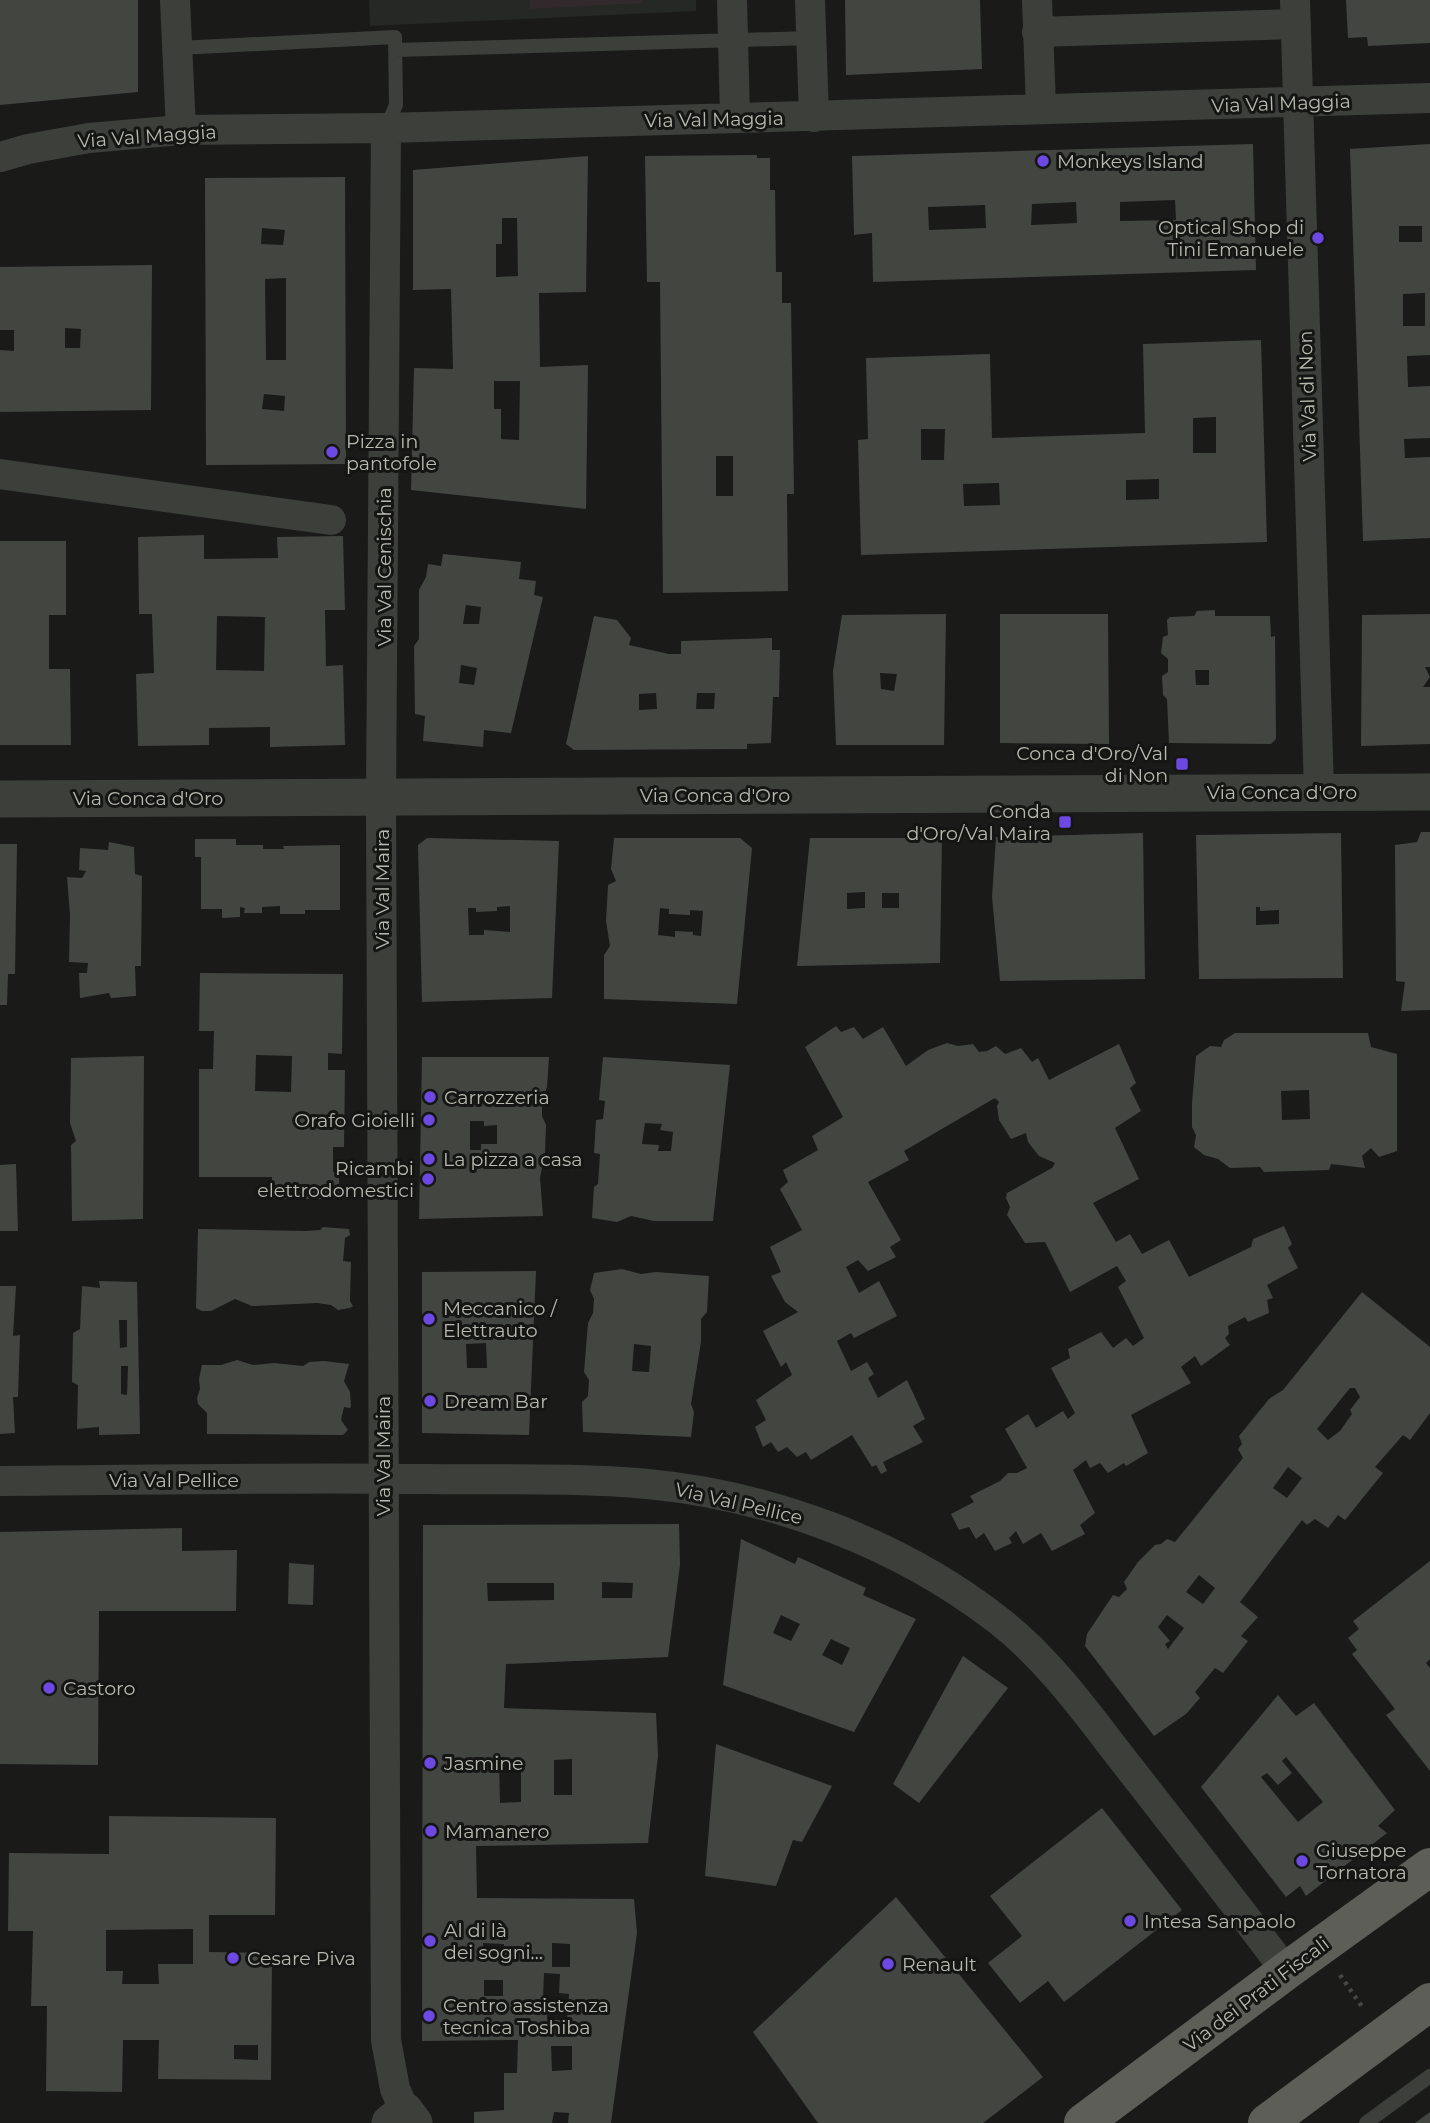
<svg xmlns="http://www.w3.org/2000/svg" width="1430" height="2123" font-family="Montserrat,sans-serif">
  <style>
    .built { fill: #262825 }
    .green { fill: #32292c }
    .building { fill: #434541; fill-rule: evenodd }
    .lines { fill: none; stroke-linecap: round; stroke-linejoin: round }
    .path { stroke: #454740; stroke-width: 4.5; stroke-dasharray: 3.5 5; stroke-linecap: butt }
    .service { stroke: #3d403a; stroke-width: 14 }
    .minor { stroke: #3d403a; stroke-width: 30 }
    .tertiary { stroke: #3d403a; stroke-width: 37 }
    .primary { stroke: #5c5e57; stroke-width: 38 }
    .poi-dot { fill: #6c49e3; stroke: #151614; stroke-width: 2.5 }
    .labels { text-anchor: middle; stroke-width: 6; stroke-linejoin: round; paint-order: stroke }
    .street-label { font-size: 19px; fill: #b6b9ad; stroke: #151614 }
    .poi-label { font-size: 19px; fill: #b6b9ad; stroke: #151614; text-anchor: start }
  </style>
  <rect width="100%" height="100%" fill="#1a1b19"/>
  <path class="built" d="M 369,0 L 696,0 L 696,11 L 370,26 Z"/>
  <path class="green" d="M 530,0 L 642,0 L 643,3 L 530,9 Z"/>
  <path class="building" d="M 0,0 L 138,0 L 138,92 L 0,105 Z
    M 845,0 L 980,0 L 982,69 L 846,75 Z
    M 1346,0 L 1430,0 L 1430,43 L 1368,46 L 1367,37 L 1348,38 Z
    M 1253,144 L 1256,270 L 873,282 L 872,233 L 854,235 L 852,156 ZM 1175,200 L 1176,220 L 1120,221 L 1120,202 ZM 1076,202 L 1077,223 L 1031,225 L 1032,204 ZM 985,205 L 986,228 L 929,230 L 928,207 Z
    M 1430,144 L 1430,355 L 1407,356 L 1408,387 L 1430,386 L 1430,438 L 1404,439 L 1405,458 L 1430,457 L 1430,538 L 1363,541 L 1350,149 ZM 1399,226 L 1422,226 L 1422,242 L 1399,242 ZM 1425,293 L 1425,326 L 1403,326 L 1403,294 Z
    M 757,155 L 757,158 L 770,158 L 770,190 L 775,190 L 776,272 L 782,272 L 782,303 L 791,303 L 794,494 L 787,494 L 788,591 L 663,593 L 660,282 L 647,282 L 645,156 ZM 716,456 L 733,456 L 733,496 L 716,496 Z
    M 588,156 L 586,292 L 539,293 L 540,367 L 588,365 L 586,509 L 411,490 L 414,368 L 453,369 L 451,289 L 413,290 L 413,170 ZM 502,218 L 517,218 L 518,276 L 496,277 L 496,244 L 502,244 ZM 494,381 L 520,381 L 519,440 L 501,439 L 501,409 L 494,409 Z
    M 345,177 L 346,464 L 206,465 L 205,178 ZM 262,228 L 285,230 L 283,245 L 261,244 ZM 286,278 L 286,360 L 266,360 L 265,279 ZM 264,394 L 285,396 L 284,411 L 262,409 Z
    M 152,265 L 151,410 L 0,412 L 0,350 L 14,351 L 14,330 L 0,330 L 0,267 ZM 65,328 L 81,329 L 80,348 L 65,348 Z
    M 1261,340 L 1267,542 L 861,555 L 858,440 L 868,439 L 866,358 L 990,354 L 992,438 L 1145,433 L 1143,344 ZM 1216,417 L 1216,453 L 1193,453 L 1193,418 ZM 921,429 L 945,429 L 944,460 L 921,460 ZM 1159,479 L 1159,499 L 1126,500 L 1126,480 ZM 999,483 L 1000,505 L 964,506 L 963,484 Z
    M 204,535 L 204,559 L 278,558 L 277,537 L 343,536 L 345,610 L 325,610 L 326,666 L 343,665 L 345,745 L 270,747 L 270,727 L 209,728 L 209,745 L 138,746 L 136,674 L 154,673 L 152,614 L 139,614 L 138,537 ZM 217,616 L 265,617 L 264,671 L 216,670 Z
    M 0,541 L 66,541 L 66,615 L 49,615 L 49,669 L 70,669 L 71,745 L 0,745 Z
    M 443,554 L 521,562 L 519,579 L 536,581 L 534,595 L 543,597 L 511,733 L 484,730 L 483,747 L 423,741 L 425,716 L 415,714 L 414,646 L 419,639 L 419,590 L 426,577 L 428,564 L 441,566 ZM 466,605 L 481,607 L 479,624 L 463,624 ZM 461,665 L 477,668 L 474,685 L 459,683 Z
    M 1215,610 L 1215,616 L 1270,616 L 1271,637 L 1275,636 L 1276,739 L 1271,744 L 1169,743 L 1167,699 L 1163,695 L 1162,676 L 1168,672 L 1168,659 L 1161,653 L 1163,637 L 1168,635 L 1167,620 L 1170,617 L 1194,616 L 1197,611 ZM 1195,670 L 1209,670 L 1209,685 L 1196,685 Z
    M 946,614 L 944,745 L 836,745 L 833,671 L 842,615 ZM 880,673 L 897,674 L 894,691 L 881,689 Z
    M 1000,614 L 1108,614 L 1109,744 L 1000,743 Z
    M 1430,614 L 1430,667 L 1425,667 L 1430,677 L 1423,687 L 1430,687 L 1430,744 L 1361,746 L 1362,615 Z
    M 594,616 L 617,620 L 631,638 L 629,645 L 669,654 L 681,654 L 681,641 L 772,638 L 772,650 L 780,650 L 779,697 L 773,697 L 771,743 L 747,744 L 747,749 L 574,750 L 566,744 ZM 656,693 L 657,709 L 639,710 L 639,694 ZM 697,693 L 715,693 L 714,709 L 696,709 Z
    M 1421,832 L 1430,832 L 1430,1010 L 1401,1011 L 1405,982 L 1396,981 L 1395,845 L 1417,842 Z
    M 1143,833 L 1145,979 L 1000,981 L 992,897 L 996,837 Z
    M 1341,833 L 1343,978 L 1199,979 L 1196,835 ZM 1256,907 L 1260,907 L 1260,911 L 1279,910 L 1279,924 L 1256,925 Z
    M 427,838 L 559,841 L 552,998 L 422,1002 L 418,845 ZM 510,906 L 510,932 L 484,930 L 484,935 L 469,935 L 468,908 L 476,908 L 476,912 L 497,911 L 497,907 Z
    M 614,838 L 740,838 L 752,848 L 737,1004 L 604,999 L 604,955 L 610,946 L 606,921 L 608,885 L 616,881 L 611,869 ZM 660,908 L 669,909 L 669,914 L 690,915 L 690,910 L 703,911 L 701,936 L 693,935 L 693,932 L 675,931 L 675,937 L 658,935 Z
    M 810,838 L 942,838 L 940,963 L 797,966 ZM 865,892 L 865,908 L 847,909 L 847,893 ZM 882,893 L 899,893 L 899,908 L 882,908 Z
    M 195,839 L 236,839 L 236,845 L 263,845 L 263,849 L 284,849 L 283,846 L 340,845 L 340,910 L 305,910 L 305,914 L 280,914 L 280,906 L 262,907 L 262,913 L 244,913 L 245,908 L 240,907 L 240,917 L 222,918 L 222,909 L 201,909 L 201,857 L 195,857 Z
    M 109,842 L 134,847 L 135,874 L 142,876 L 141,966 L 135,966 L 136,996 L 111,998 L 109,993 L 80,998 L 79,973 L 87,973 L 88,963 L 69,962 L 70,915 L 67,877 L 82,878 L 86,871 L 79,870 L 80,848 L 108,850 Z
    M 0,844 L 17,844 L 15,974 L 8,974 L 7,1005 L 0,1005 Z
    M 200,973 L 343,974 L 342,1054 L 328,1053 L 328,1070 L 345,1070 L 344,1147 L 333,1147 L 333,1172 L 339,1171 L 339,1199 L 272,1199 L 272,1177 L 199,1177 L 199,1069 L 213,1069 L 214,1031 L 199,1031 ZM 256,1055 L 292,1056 L 291,1092 L 255,1091 Z
    M 836,1026 L 841,1032 L 854,1027 L 863,1039 L 883,1027 L 906,1066 L 928,1050 L 947,1043 L 958,1046 L 973,1044 L 979,1052 L 987,1051 L 996,1046 L 1005,1054 L 1021,1048 L 1032,1062 L 1038,1058 L 1049,1080 L 1119,1044 L 1136,1083 L 1130,1088 L 1141,1111 L 1115,1128 L 1139,1179 L 1093,1203 L 1116,1242 L 1130,1234 L 1142,1254 L 1169,1240 L 1189,1277 L 1251,1247 L 1253,1239 L 1284,1226 L 1292,1244 L 1288,1248 L 1298,1268 L 1267,1285 L 1273,1298 L 1267,1300 L 1269,1313 L 1248,1322 L 1245,1317 L 1228,1326 L 1229,1334 L 1225,1338 L 1230,1345 L 1201,1366 L 1195,1356 L 1181,1367 L 1191,1383 L 1131,1415 L 1148,1453 L 1126,1466 L 1124,1463 L 1108,1473 L 1100,1463 L 1090,1468 L 1086,1460 L 1073,1470 L 1095,1513 L 1080,1525 L 1085,1534 L 1052,1551 L 1041,1533 L 1023,1544 L 1016,1531 L 1009,1538 L 1012,1543 L 995,1551 L 984,1533 L 976,1539 L 969,1527 L 959,1530 L 951,1514 L 974,1502 L 970,1496 L 1000,1481 L 1008,1473 L 1017,1473 L 1027,1468 L 1005,1429 L 1028,1414 L 1036,1428 L 1063,1411 L 1068,1419 L 1075,1413 L 1051,1368 L 1070,1358 L 1068,1349 L 1101,1332 L 1113,1348 L 1126,1338 L 1133,1346 L 1144,1338 L 1118,1287 L 1126,1281 L 1117,1266 L 1070,1292 L 1045,1242 L 1025,1243 L 1007,1215 L 1010,1207 L 1006,1198 L 1007,1193 L 1052,1168 L 1055,1163 L 1039,1156 L 1028,1142 L 1026,1133 L 1011,1139 L 999,1120 L 997,1106 L 999,1102 L 995,1098 L 904,1151 L 909,1160 L 868,1182 L 901,1240 L 890,1247 L 896,1257 L 868,1271 L 858,1260 L 846,1267 L 859,1293 L 879,1281 L 897,1316 L 854,1338 L 851,1333 L 837,1341 L 851,1371 L 867,1362 L 874,1374 L 868,1378 L 878,1398 L 907,1380 L 925,1419 L 913,1426 L 923,1442 L 883,1462 L 887,1471 L 881,1474 L 876,1465 L 872,1467 L 852,1435 L 811,1460 L 806,1452 L 797,1457 L 787,1447 L 778,1452 L 771,1442 L 763,1447 L 755,1427 L 766,1420 L 756,1400 L 792,1375 L 786,1362 L 781,1367 L 763,1331 L 798,1312 L 785,1302 L 771,1276 L 781,1272 L 770,1247 L 802,1230 L 780,1189 L 788,1182 L 783,1170 L 818,1150 L 812,1136 L 843,1117 L 805,1047 Z
    M 1235,1033 L 1368,1033 L 1371,1047 L 1397,1054 L 1397,1151 L 1379,1157 L 1371,1148 L 1362,1156 L 1365,1168 L 1331,1164 L 1329,1170 L 1264,1172 L 1260,1167 L 1230,1168 L 1218,1159 L 1204,1155 L 1194,1147 L 1196,1135 L 1192,1127 L 1192,1103 L 1196,1056 L 1210,1046 L 1221,1047 L 1224,1040 ZM 1309,1090 L 1310,1119 L 1282,1120 L 1281,1091 Z
    M 144,1056 L 143,1219 L 72,1221 L 71,1145 L 76,1141 L 70,1123 L 71,1058 Z
    M 422,1057 L 549,1057 L 547,1087 L 542,1100 L 542,1116 L 546,1125 L 545,1153 L 540,1178 L 543,1216 L 419,1219 ZM 470,1121 L 484,1121 L 484,1126 L 497,1125 L 497,1144 L 481,1144 L 481,1150 L 470,1150 Z
    M 603,1057 L 730,1065 L 713,1221 L 654,1221 L 631,1216 L 617,1222 L 592,1218 L 594,1187 L 598,1184 L 600,1154 L 594,1153 L 596,1120 L 603,1119 L 605,1101 L 599,1100 ZM 645,1123 L 662,1124 L 660,1130 L 673,1132 L 671,1151 L 658,1151 L 659,1145 L 642,1144 Z
    M 16,1164 L 18,1231 L 0,1231 L 0,1165 Z
    M 323,1227 L 349,1229 L 350,1235 L 345,1238 L 343,1261 L 351,1262 L 350,1301 L 353,1306 L 350,1308 L 338,1310 L 331,1305 L 317,1303 L 252,1306 L 235,1299 L 211,1311 L 202,1311 L 196,1308 L 198,1229 L 305,1231 L 320,1230 Z
    M 622,1269 L 641,1274 L 656,1272 L 709,1276 L 707,1312 L 701,1319 L 701,1342 L 691,1404 L 694,1412 L 691,1437 L 583,1432 L 582,1402 L 588,1396 L 589,1380 L 584,1372 L 588,1323 L 593,1313 L 594,1299 L 590,1290 L 594,1273 ZM 634,1344 L 651,1346 L 649,1372 L 632,1371 Z
    M 536,1271 L 529,1435 L 422,1433 L 422,1272 ZM 486,1343 L 487,1368 L 467,1368 L 466,1344 Z
    M 99,1281 L 137,1282 L 140,1434 L 99,1435 L 99,1427 L 77,1429 L 78,1385 L 72,1382 L 73,1333 L 80,1329 L 82,1286 L 100,1288 ZM 119,1320 L 127,1320 L 127,1347 L 120,1348 ZM 121,1366 L 128,1366 L 127,1395 L 121,1394 Z
    M 0,1286 L 16,1286 L 13,1336 L 20,1335 L 18,1397 L 13,1397 L 15,1433 L 0,1434 Z
    M 1362,1292 L 1430,1347 L 1430,1413 L 1410,1440 L 1403,1435 L 1375,1467 L 1383,1473 L 1345,1520 L 1338,1515 L 1328,1528 L 1315,1519 L 1307,1525 L 1302,1520 L 1240,1602 L 1258,1617 L 1241,1636 L 1248,1641 L 1223,1673 L 1215,1668 L 1195,1692 L 1200,1698 L 1186,1714 L 1154,1736 L 1085,1646 L 1087,1634 L 1113,1595 L 1119,1597 L 1127,1589 L 1124,1582 L 1138,1562 L 1155,1545 L 1161,1544 L 1167,1539 L 1175,1542 L 1243,1458 L 1238,1449 L 1242,1444 L 1239,1436 L 1269,1399 L 1283,1390 ZM 1350,1388 L 1355,1388 L 1360,1397 L 1350,1410 L 1352,1414 L 1340,1431 L 1328,1440 L 1317,1429 ZM 1288,1467 L 1302,1478 L 1287,1498 L 1273,1488 ZM 1199,1575 L 1215,1588 L 1203,1604 L 1186,1592 ZM 1167,1615 L 1184,1628 L 1168,1649 L 1165,1644 L 1170,1641 L 1158,1627 Z
    M 237,1360 L 253,1365 L 274,1363 L 303,1366 L 309,1362 L 324,1361 L 349,1364 L 344,1381 L 350,1392 L 351,1406 L 350,1408 L 344,1407 L 341,1420 L 348,1430 L 343,1435 L 207,1434 L 207,1413 L 198,1404 L 197,1398 L 200,1389 L 199,1379 L 202,1365 L 221,1365 Z
    M 679,1524 L 680,1565 L 668,1657 L 506,1664 L 504,1708 L 656,1713 L 658,1756 L 648,1843 L 476,1846 L 477,1898 L 634,1899 L 637,1933 L 611,2123 L 568,2123 L 569,2113 L 554,2112 L 552,2123 L 474,2123 L 474,2112 L 504,2110 L 504,2073 L 517,2073 L 518,2040 L 422,2041 L 423,1525 ZM 602,1582 L 633,1583 L 632,1598 L 602,1598 ZM 487,1583 L 554,1583 L 554,1600 L 488,1601 ZM 499,1759 L 521,1759 L 521,1802 L 500,1803 ZM 572,1759 L 572,1795 L 554,1795 L 554,1760 ZM 483,1943 L 504,1944 L 503,1960 L 483,1959 ZM 552,1943 L 570,1944 L 570,1967 L 552,1967 ZM 544,1973 L 560,1974 L 559,1993 L 569,1994 L 567,2021 L 547,2019 L 548,1998 L 543,1998 ZM 484,1980 L 503,1980 L 503,1996 L 484,1996 ZM 551,2046 L 572,2046 L 572,2070 L 552,2071 Z
    M 182,1528 L 182,1551 L 237,1550 L 236,1611 L 99,1611 L 98,1765 L 0,1764 L 0,1532 Z
    M 741,1539 L 795,1564 L 798,1557 L 866,1588 L 863,1595 L 916,1619 L 854,1732 L 723,1685 ZM 781,1615 L 800,1624 L 791,1641 L 773,1633 ZM 831,1639 L 850,1648 L 842,1665 L 822,1655 Z
    M 1430,1561 L 1430,1659 L 1426,1663 L 1430,1668 L 1430,1771 L 1386,1715 L 1395,1709 L 1352,1654 L 1357,1650 L 1348,1638 L 1359,1629 L 1353,1621 Z
    M 289,1563 L 314,1565 L 313,1605 L 288,1604 Z
    M 963,1656 L 1008,1688 L 919,1803 L 893,1784 Z
    M 1278,1695 L 1296,1716 L 1314,1703 L 1395,1810 L 1378,1826 L 1387,1833 L 1306,1896 L 1300,1886 L 1286,1897 L 1201,1787 ZM 1286,1757 L 1323,1802 L 1298,1822 L 1261,1777 L 1267,1773 L 1278,1785 L 1292,1773 L 1282,1761 Z
    M 716,1744 L 832,1786 L 802,1842 L 793,1840 L 776,1886 L 705,1876 Z
    M 1102,1808 L 1182,1910 L 1064,2002 L 1048,1981 L 1020,2003 L 988,1963 L 1022,1936 L 990,1896 Z
    M 109,1816 L 276,1818 L 275,1915 L 209,1915 L 209,1952 L 272,1953 L 271,2080 L 158,2079 L 159,2040 L 123,2040 L 122,2092 L 46,2091 L 47,2006 L 31,2006 L 33,1931 L 8,1931 L 9,1853 L 109,1854 ZM 193,1929 L 193,1964 L 158,1964 L 159,1984 L 122,1984 L 123,1971 L 106,1971 L 106,1930 ZM 234,2045 L 258,2045 L 258,2060 L 234,2059 Z
    M 896,1897 L 1043,2077 L 983,2123 L 818,2123 L 753,2032 Z
    M 1430,2112 L 1430,2123 L 1415,2123 Z"/>
  <g class="lines">
    <path class="path" d="M 1340,1975 L 1363,2008"/>
    <path class="service" d="M 178,48 L 395,37 L 396,105 L 386,128
      M 395,50 L 811,38
      M 1366,2123 L 1430,2076"/>
    <path class="minor" d="M 175,0 L 181,130
      M 732,0 L 735,117
      M 810,0 L 814,117
      M 1037,0 L 1041,108
      M 1295,0 L 1319,791
      M 1037,32 L 1296,24
      M 386,128 L 381,797 L 386,2040 L 395,2089 L 405,2111
      M 0,157 L 28,149 L 89,138 L 181,130 L 386,128 L 1430,98
      M 0,474 L 331,520
      M 0,1481 C 142,1480 283,1477 425,1479 C 499,1480 574,1477 648,1484 C 772,1496 899,1543 998,1620 C 1051,1661 1090,1718 1131,1770 C 1183,1837 1235,1903 1286,1971"/>
    <path class="tertiary" d="M 0,799 L 1430,792
      M 390,2123 L 405,2111 L 414,2123"/>
    <path class="primary" d="M 1083,2123 L 1286,1971 L 1430,1867
      M 1267,2123 L 1430,2002"/>
  </g>
  <g class="poi-dot">
    <circle cx="1043" cy="161" r="7"/>
    <circle cx="1318" cy="238" r="7"/>
    <circle cx="332" cy="452" r="7"/>
    <rect x="1175" y="757" width="14" height="14" rx="3.5"/>
    <rect x="1058" y="815" width="14" height="14" rx="3.5"/>
    <circle cx="430" cy="1097" r="7"/>
    <circle cx="429" cy="1120" r="7"/>
    <circle cx="429" cy="1159" r="7"/>
    <circle cx="428" cy="1179" r="7"/>
    <circle cx="429" cy="1319" r="7"/>
    <circle cx="430" cy="1401" r="7"/>
    <circle cx="49" cy="1688" r="7"/>
    <circle cx="430" cy="1763" r="7"/>
    <circle cx="431" cy="1831" r="7"/>
    <circle cx="1302" cy="1861" r="7"/>
    <circle cx="1130" cy="1921" r="7"/>
    <circle cx="430" cy="1941" r="7"/>
    <circle cx="233" cy="1958" r="7"/>
    <circle cx="888" cy="1964" r="7"/>
    <circle cx="429" cy="2016" r="7"/>
  </g>
  <g class="labels">
    <g class="street-label">
      <text transform="translate(1281 103) rotate(-2)" y="7">Via Val Maggia</text>
      <text transform="translate(714 119) rotate(-1)" y="7">Via Val Maggia</text>
      <text transform="translate(147 136) rotate(-4)" y="7">Via Val Maggia</text>
      <text transform="translate(1307 396) rotate(-92)" y="7">Via Val di Non</text>
      <text transform="translate(384 567) rotate(-90)" y="7">Via Val Cenischia</text>
      <text x="1282" y="799">Via Conca d'Oro</text>
      <text x="715" y="802">Via Conca d'Oro</text>
      <text x="148" y="805">Via Conca d'Oro</text>
      <text transform="translate(382 889) rotate(-90)" y="7">Via Val Maira</text>
      <text transform="translate(383 1456) rotate(-90)" y="7">Via Val Maira</text>
      <text x="174" y="1487">Via Val Pellice</text>
      <text transform="translate(739 1503) rotate(13)" y="7">Via Val Pellice</text>
      <text transform="translate(1256 1994) rotate(-37)" y="7">Via dei Prati Fiscali</text>
    </g>
    <g class="poi-label">
      <text x="1057" y="168">Monkeys Island</text>
      <text x="1304" y="234" text-anchor="end">Optical Shop di<tspan x="1304" dy="22">Tini Emanuele</tspan></text>
      <text x="346" y="448">Pizza in<tspan x="346" dy="22">pantofole</tspan></text>
      <text x="1168" y="760" text-anchor="end">Conca d'Oro/Val<tspan x="1168" dy="22">di Non</tspan></text>
      <text x="1051" y="818" text-anchor="end">Conda<tspan x="1051" dy="22">d'Oro/Val Maira</tspan></text>
      <text x="444" y="1104">Carrozzeria</text>
      <text x="415" y="1127" text-anchor="end">Orafo Gioielli</text>
      <text x="443" y="1166">La pizza a casa</text>
      <text x="414" y="1175" text-anchor="end">Ricambi<tspan x="414" dy="22">elettrodomestici</tspan></text>
      <text x="443" y="1315">Meccanico /<tspan x="443" dy="22">Elettrauto</tspan></text>
      <text x="444" y="1408">Dream Bar</text>
      <text x="63" y="1695">Castoro</text>
      <text x="444" y="1770">Jasmine</text>
      <text x="445" y="1838">Mamanero</text>
      <text x="1316" y="1857">Giuseppe<tspan x="1316" dy="22">Tornatora</tspan></text>
      <text x="1144" y="1928">Intesa Sanpaolo</text>
      <text x="444" y="1937">Al di là<tspan x="444" dy="22">dei sogni...</tspan></text>
      <text x="247" y="1965">Cesare Piva</text>
      <text x="902" y="1971">Renault</text>
      <text x="443" y="2012">Centro assistenza<tspan x="443" dy="22">tecnica Toshiba</tspan></text>
    </g>
  </g>
</svg>
